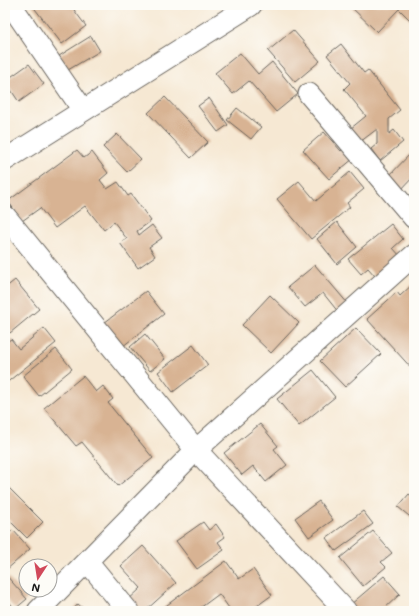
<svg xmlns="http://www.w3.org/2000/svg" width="419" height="616" font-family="Mali,sans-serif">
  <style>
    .building { fill: #d8b393 }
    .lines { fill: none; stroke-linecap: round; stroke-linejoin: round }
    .street-casing { stroke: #68635c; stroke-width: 23 }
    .street { stroke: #fff; stroke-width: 21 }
  </style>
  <rect width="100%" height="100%" fill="#fdfcf7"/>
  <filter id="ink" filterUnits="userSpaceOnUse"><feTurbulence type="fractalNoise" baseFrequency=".025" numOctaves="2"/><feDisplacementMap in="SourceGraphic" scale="8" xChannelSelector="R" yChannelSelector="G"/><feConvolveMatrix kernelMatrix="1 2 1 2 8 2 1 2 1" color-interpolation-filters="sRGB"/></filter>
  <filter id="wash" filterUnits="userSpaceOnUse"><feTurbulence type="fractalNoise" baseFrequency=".012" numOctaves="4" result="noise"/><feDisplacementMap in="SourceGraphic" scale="16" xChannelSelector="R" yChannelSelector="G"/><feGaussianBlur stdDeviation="0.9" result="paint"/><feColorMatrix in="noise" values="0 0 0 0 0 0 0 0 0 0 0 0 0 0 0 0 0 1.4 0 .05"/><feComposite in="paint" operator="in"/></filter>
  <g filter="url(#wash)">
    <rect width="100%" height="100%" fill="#f6e8d3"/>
    <g id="blocks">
      <path class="building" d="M 32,5 L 77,5 L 78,7 L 74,10 L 86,26 L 62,44 Z
        M 349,5 L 414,5 L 414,22 L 413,23 L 399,9 L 377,32 Z
        M 293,30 L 320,61 L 295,82 L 268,51 Z
        M 91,36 L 100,51 L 68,70 L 59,56 Z
        M 341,44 L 364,73 L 368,70 L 400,110 L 389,119 L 389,134 L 394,130 L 403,142 L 380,161 L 371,149 L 377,144 L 377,129 L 360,142 L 350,129 L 366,116 L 344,89 L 350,83 L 327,55 Z
        M 240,53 L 258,74 L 272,62 L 298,94 L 276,112 L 249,81 L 233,94 L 215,73 Z
        M 29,64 L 44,84 L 19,102 L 5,81 Z
        M 165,97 L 208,142 L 191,158 L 148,113 Z
        M 209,98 L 228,125 L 218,132 L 198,106 Z
        M 237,108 L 261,127 L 251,139 L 227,120 Z
        M 324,132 L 341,151 L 345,147 L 354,158 L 329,179 L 303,150 Z
        M 117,134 L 141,159 L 127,172 L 103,147 Z
        M 77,150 L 84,158 L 92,152 L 108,173 L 100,180 L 107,189 L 118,182 L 128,196 L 131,194 L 151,221 L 137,231 L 139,235 L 152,225 L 162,238 L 149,247 L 155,256 L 138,268 L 120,243 L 127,239 L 114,222 L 104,230 L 85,206 L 55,228 L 40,208 L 22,221 L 8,201 Z
        M 412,152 L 414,154 L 414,176 L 400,191 L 387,178 Z
        M 350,172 L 364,189 L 347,203 L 350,207 L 311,239 L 277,199 L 299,181 L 316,201 Z
        M 337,222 L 357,247 L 337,264 L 317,239 Z
        M 391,224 L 403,239 L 393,248 L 400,256 L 375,276 L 368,268 L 361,274 L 348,259 Z
        M 315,265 L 349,305 L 339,313 L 323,293 L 305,307 L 288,287 Z
        M 15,280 L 39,309 L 10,333 L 5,327 L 5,288 Z
        M 414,283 L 414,371 L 367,319 L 397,292 L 400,296 Z
        M 146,291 L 164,314 L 118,350 L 100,326 Z
        M 270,295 L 299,323 L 271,353 L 242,325 Z
        M 44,328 L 56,343 L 5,384 L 5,343 L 11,339 L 19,349 Z
        M 356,328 L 381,354 L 345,387 L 320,361 Z
        M 145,334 L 165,359 L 150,371 L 130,347 Z
        M 193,345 L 208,365 L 173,392 L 158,372 Z
        M 56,349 L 72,369 L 39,396 L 23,376 Z
        M 313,370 L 335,397 L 299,426 L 277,399 Z
        M 83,376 L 96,392 L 103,386 L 113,399 L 108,403 L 153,458 L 118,486 L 82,442 L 76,446 L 44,408 Z
        M 260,424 L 278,446 L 274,449 L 287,465 L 266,482 L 253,466 L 242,475 L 224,453 Z
        M 5,484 L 43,522 L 27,538 L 5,516 Z
        M 409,494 L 414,498 L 414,520 L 398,507 Z
        M 319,501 L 333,520 L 309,537 L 295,518 Z
        M 363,511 L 373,524 L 336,551 L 326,538 Z
        M 203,522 L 209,530 L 216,524 L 225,537 L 218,542 L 224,550 L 197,569 L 176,541 Z
        M 13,530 L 30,549 L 5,571 L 5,536 Z
        M 373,531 L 392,553 L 381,562 L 386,567 L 363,586 L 340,558 Z
        M 143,546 L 176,583 L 145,611 L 132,611 L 125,603 L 141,588 L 121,566 Z
        M 226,561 L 239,579 L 253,569 L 272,595 L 250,611 L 224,611 L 229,608 L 219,594 L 196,611 L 159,611 Z
        M 5,574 L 27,599 L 15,609 L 5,597 Z
        M 384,576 L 400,594 L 384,609 L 386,611 L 355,611 L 350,605 Z
        M 78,604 L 86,611 L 72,611 Z"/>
    </g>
  </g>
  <g filter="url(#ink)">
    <use href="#blocks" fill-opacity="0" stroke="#68635c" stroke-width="1"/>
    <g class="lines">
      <defs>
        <path id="street" d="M 11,5 L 83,110
          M 309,94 L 414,218
          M 5,160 L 251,5
          M 5,216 L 196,450 L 346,611
          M 87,561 L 128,611
          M 38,611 L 196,450 L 414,255"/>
      </defs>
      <use href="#street" class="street-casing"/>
      <use href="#street" class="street"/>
    </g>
  </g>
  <rect width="419" height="616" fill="none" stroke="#fdfcf7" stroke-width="20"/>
  <g transform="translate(38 578) rotate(192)"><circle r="19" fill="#fdfcf7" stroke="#a3a29f"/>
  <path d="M0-3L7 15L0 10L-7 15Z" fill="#d1495b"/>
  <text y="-6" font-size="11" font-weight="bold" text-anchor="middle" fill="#1c1c1c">N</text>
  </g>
</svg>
